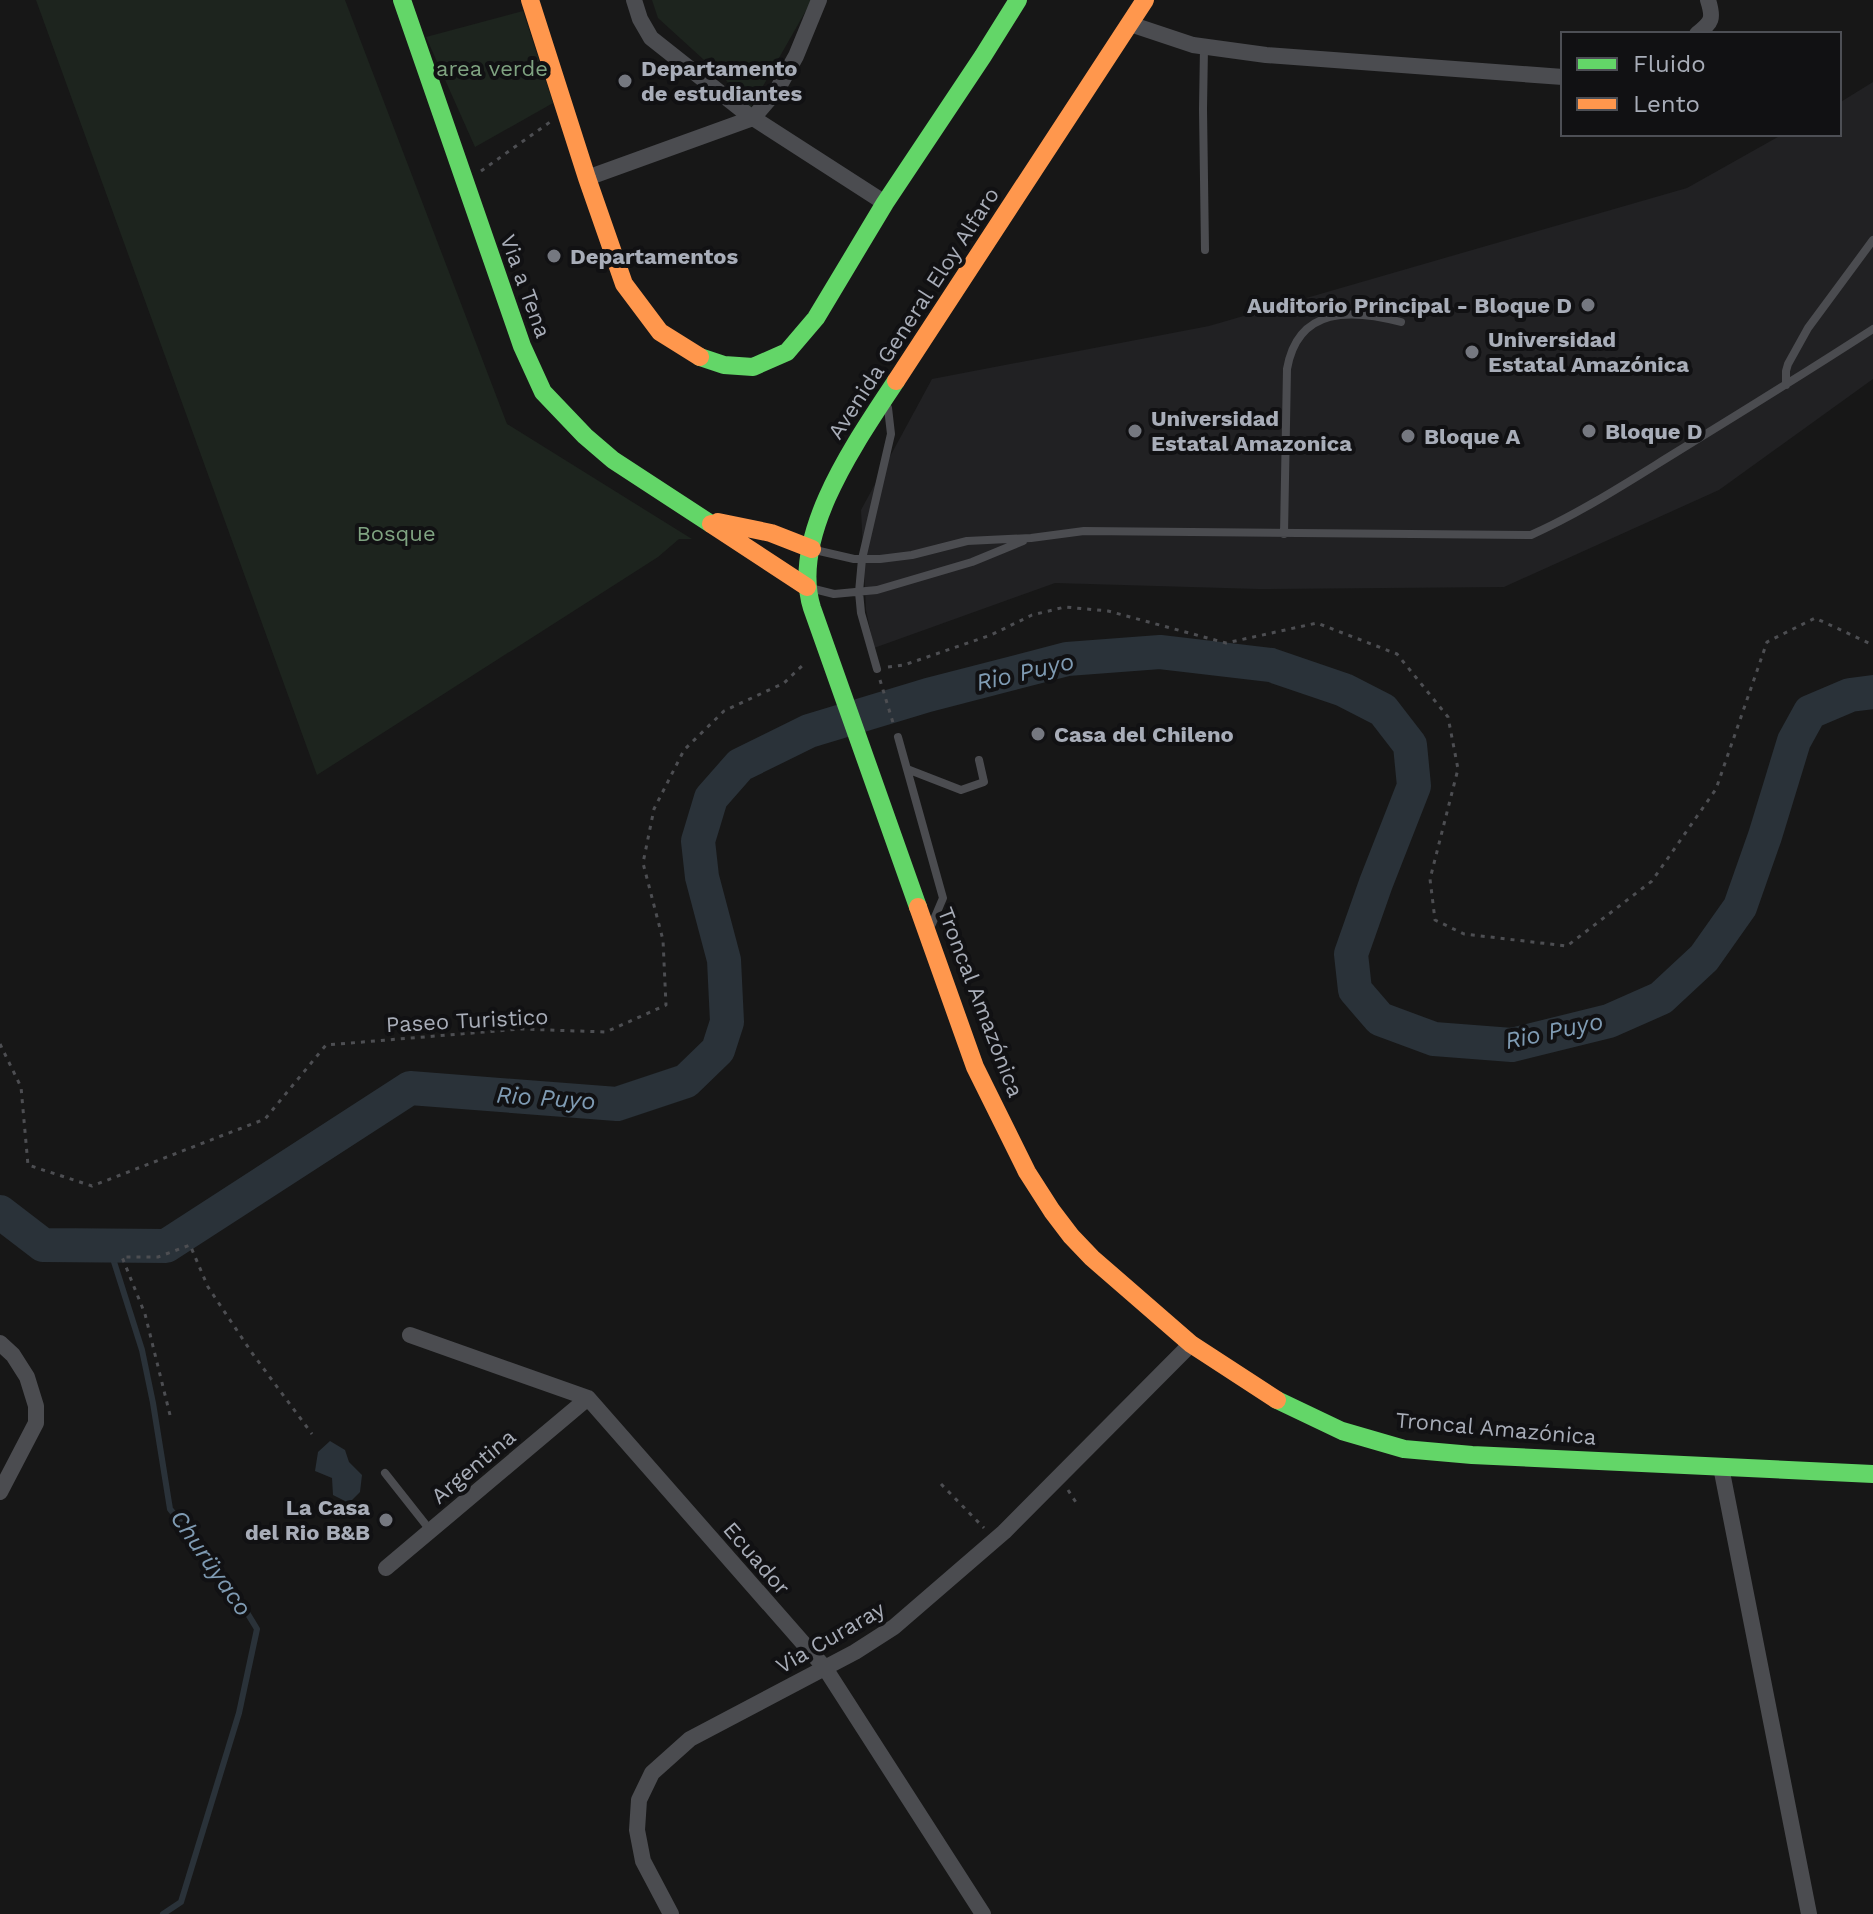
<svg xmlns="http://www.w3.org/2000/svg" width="1873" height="1914" font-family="'Work Sans',sans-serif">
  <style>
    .built { fill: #212123 }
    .green { fill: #1d241e }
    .water { fill: #2a3239 }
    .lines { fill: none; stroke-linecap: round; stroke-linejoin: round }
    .stream { stroke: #2a3239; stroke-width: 6 }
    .river { stroke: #2a3239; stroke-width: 34 }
    .path { stroke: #4d4e52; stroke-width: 3; stroke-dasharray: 4 6; stroke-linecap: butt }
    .lane { stroke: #4b4c50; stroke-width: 8 }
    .street { stroke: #4b4c50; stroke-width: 16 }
    .fast { stroke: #63d668; stroke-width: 18 }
    .slow { stroke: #ff974d; stroke-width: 18 }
    .poi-dot { fill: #757880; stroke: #111113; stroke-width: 3 }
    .labels { text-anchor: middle; stroke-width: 8; stroke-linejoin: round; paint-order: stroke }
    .park-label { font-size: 22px; fill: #7fa381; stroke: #111113 }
    .poi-label { font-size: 22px; font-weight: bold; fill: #a8adb8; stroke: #111113; text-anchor: start }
    .street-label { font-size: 22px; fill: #a8adb8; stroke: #111113 }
    .water-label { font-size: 24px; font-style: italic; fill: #7f9bb3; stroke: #111113 }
  </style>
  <rect width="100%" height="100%" fill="#171717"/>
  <path class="built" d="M 1873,82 L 1873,379 L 1719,490 L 1504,587 L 1258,589 L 1055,583 L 874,648 L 866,610 L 861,510 L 932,379 L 1209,326 L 1687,188 L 1783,134 L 1839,134 L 1839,103 Z"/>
  <path class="green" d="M 36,0 L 345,0 L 507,424 L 692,539 L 679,539 L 658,557 L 317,775 Z
    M 652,0 L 812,0 L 747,114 L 726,80 L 658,18 Z
    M 523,11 L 553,103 L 475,147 L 426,37 Z"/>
  <path class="water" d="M 330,1441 L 345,1450 L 349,1462 L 362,1475 L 360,1492 L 349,1503 L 333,1495 L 332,1478 L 315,1471 L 318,1452 Z"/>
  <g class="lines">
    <path class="stream" d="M 109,1246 L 142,1350 L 153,1403 L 170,1509 L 227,1580 L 257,1629 L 239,1713 L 181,1902 L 163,1914"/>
    <path class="river" d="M 0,1212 L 43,1245 L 166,1246 L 410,1088 L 617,1104 L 686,1081 L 718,1050 L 727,1022 L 724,960 L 702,877 L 698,841 L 711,798 L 740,765 L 809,731 L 928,695 L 1067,659 L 1160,652 L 1271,665 L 1344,690 L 1383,710 L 1410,745 L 1414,786 L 1376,883 L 1351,954 L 1355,990 L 1380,1019 L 1434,1039 L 1512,1045 L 1609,1021 L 1661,998 L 1704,958 L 1740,907 L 1765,836 L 1794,741 L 1810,712 L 1850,695 L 1873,692"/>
    <path class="path" d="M 481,171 L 550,122
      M 888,667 L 904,665 L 991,635 L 1032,615 L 1065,607 L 1108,611 L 1226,643 L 1317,623 L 1397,654 L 1448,717 L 1458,769 L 1430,879 L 1435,920 L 1464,934 L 1567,946 L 1652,881 L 1716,789 L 1767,642 L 1815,618 L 1873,645
      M 880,680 L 894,726
      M 0,1044 L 21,1087 L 28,1165 L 92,1186 L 265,1119 L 326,1045 L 521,1029 L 606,1032 L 666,1005 L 663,940 L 643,863 L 654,809 L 684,750 L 724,711 L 784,683 L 806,662
      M 170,1415 L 145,1314 L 122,1257 L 158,1257 L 190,1245 L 208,1287 L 252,1353 L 312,1434
      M 941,1484 L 984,1528
      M 1068,1490 L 1077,1504"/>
    <path class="lane" d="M 1204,47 L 1203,109 L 1205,250
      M 1786,385 L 1786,371 L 1788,364 L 1808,328 L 1873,240
      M 1284,534 L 1287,369 C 1298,306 1352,309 1401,322
      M 815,550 L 854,559 L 880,559 L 912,555 L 967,541 L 1031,538 L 1084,531 L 1531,535 C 1582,512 1628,482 1675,453 C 1742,412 1808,371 1873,329
      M 814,589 L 834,594 L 877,590 L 972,562 L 1023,541
      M 877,669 L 861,613 L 859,592 L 862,559 L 891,434 L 888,408
      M 898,737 L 943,898 L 932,924
      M 907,769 L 961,790 L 984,782 L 979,760
      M 385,1473 L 430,1530"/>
    <path class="street" d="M 634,0 L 640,19 L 651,38 L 747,114 L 885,203
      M 1130,24 L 1193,45 L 1266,55 L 1563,77
      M 1697,34 C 1712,22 1714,19 1708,0
      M 587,178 L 753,118 L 777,90 L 796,56 L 819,0
      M 410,1335 L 588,1398 L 825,1668 L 983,1914
      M 0,1343 L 13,1355 L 27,1377 L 36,1406 L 36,1423 L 0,1492
      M 1721,1467 L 1809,1914
      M 386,1568 L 588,1398
      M 671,1914 L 643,1861 L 637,1830 L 639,1800 L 652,1773 L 690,1739 L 855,1652 L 894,1627 L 1004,1532 L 1191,1344"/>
    <path class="fast" d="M 402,0 L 522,346 L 543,392 L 585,436 L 613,460 L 711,524
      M 700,357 L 724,365 L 753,367 L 787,352 L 816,318 L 885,203 L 983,56 L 1018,0
      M 896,381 C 858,439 789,535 812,608 L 918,907
      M 1277,1400 L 1342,1431 L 1404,1449 L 1472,1455 L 1873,1474"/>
    <path class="slow" d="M 530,0 L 587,178 L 624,284 L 660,332 L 700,357
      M 896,381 L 1145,0
      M 718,522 L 771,533 L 812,549
      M 711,524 L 807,587
      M 918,907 L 975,1067 L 1027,1172 L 1052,1211 L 1071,1236 L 1092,1258 L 1191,1344 L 1277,1400"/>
  </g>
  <g class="poi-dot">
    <circle cx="625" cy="81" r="8"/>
    <circle cx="554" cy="256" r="8"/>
    <circle cx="1588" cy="305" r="8"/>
    <circle cx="1472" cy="352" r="8"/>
    <circle cx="1135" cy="431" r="8"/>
    <circle cx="1589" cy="431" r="8"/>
    <circle cx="1408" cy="436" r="8"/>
    <circle cx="1038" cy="734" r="8"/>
    <circle cx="386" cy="1520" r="8"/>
  </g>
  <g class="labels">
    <g class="park-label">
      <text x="492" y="76">area verde</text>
      <text x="396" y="541">Bosque</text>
    </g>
    <g class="poi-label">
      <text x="641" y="76">Departamento<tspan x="641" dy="25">de estudiantes</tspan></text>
      <text x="570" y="264">Departamentos</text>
      <text x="1572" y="313" text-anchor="end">Auditorio Principal - Bloque D</text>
      <text x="1488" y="347">Universidad<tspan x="1488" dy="25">Estatal Amazónica</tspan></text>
      <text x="1151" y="426">Universidad<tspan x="1151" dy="25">Estatal Amazonica</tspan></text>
      <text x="1605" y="439">Bloque D</text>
      <text x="1424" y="444">Bloque A</text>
      <text x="1054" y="742">Casa del Chileno</text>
      <text x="370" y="1515" text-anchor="end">La Casa<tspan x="370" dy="25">del Rio B&amp;B</tspan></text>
    </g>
    <g class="street-label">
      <text transform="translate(526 286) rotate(70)" y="8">Via a Tena</text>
      <text transform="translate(913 313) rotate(-57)" y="8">Avenida General Eloy Alfaro</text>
      <text transform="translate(981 1002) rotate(69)" y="8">Troncal Amazónica</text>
      <text transform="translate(467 1020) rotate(-3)" y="8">Paseo Turistico</text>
      <text transform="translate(1496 1428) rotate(5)" y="8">Troncal Amazónica</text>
      <text transform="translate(473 1466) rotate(-40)" y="8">Argentina</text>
      <text transform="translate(757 1558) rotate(49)" y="8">Ecuador</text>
      <text transform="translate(830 1637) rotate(-30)" y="8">Via Curaray</text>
    </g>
    <g class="water-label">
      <text transform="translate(1025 672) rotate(-13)" y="8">Rio Puyo</text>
      <text transform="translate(1554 1031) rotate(-12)" y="8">Rio Puyo</text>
      <text transform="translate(546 1098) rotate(4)" y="8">Rio Puyo</text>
      <text transform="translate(211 1563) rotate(55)" y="8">Churüyaco</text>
    </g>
  </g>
  <rect x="1561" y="32" width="280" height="104" fill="#111113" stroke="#4d4f55" stroke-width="2"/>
  <rect x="1577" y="58" width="40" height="12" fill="#63d668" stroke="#4d4f55" stroke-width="2"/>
  <text x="1633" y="72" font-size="24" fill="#a8adb8">Fluido</text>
  <rect x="1577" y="98" width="40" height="12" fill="#ff974d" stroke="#4d4f55" stroke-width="2"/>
  <text x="1633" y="112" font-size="24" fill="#a8adb8">Lento</text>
</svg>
